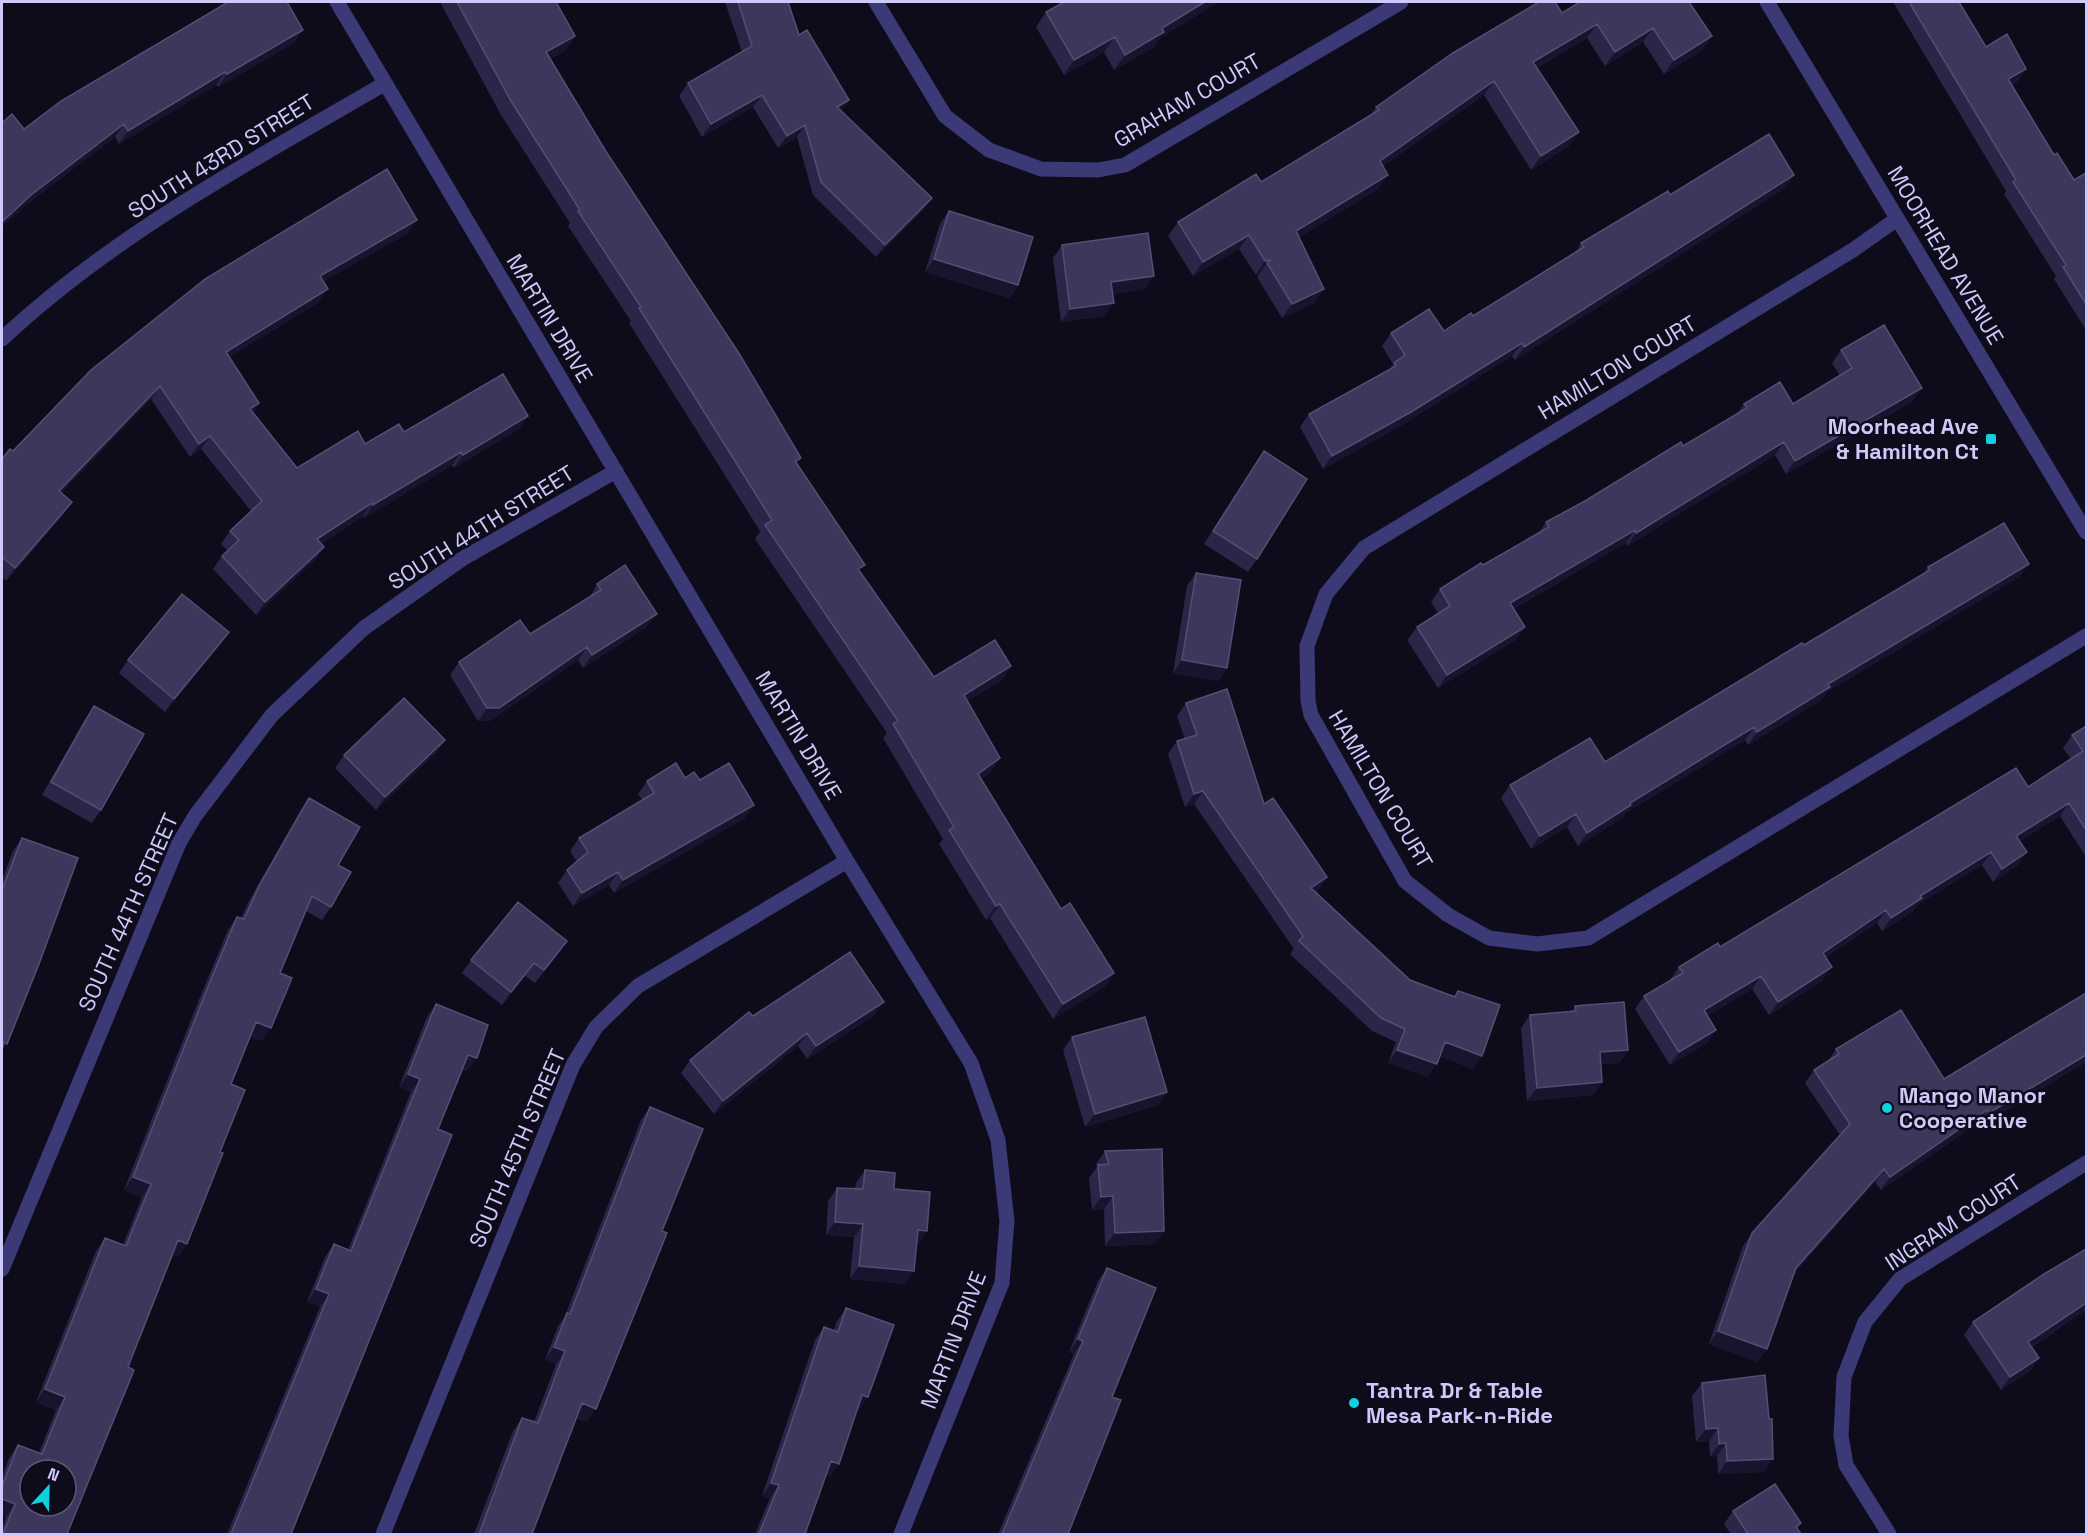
<svg xmlns="http://www.w3.org/2000/svg" width="2088" height="1536" font-family="'Space Grotesk',sans-serif">
  <style>
    .lines { fill: none; stroke-linecap: round; stroke-linejoin: round }
    .minor { stroke: #3b3a76; stroke-width: 15 }
    .tertiary { stroke: #3b3a76; stroke-width: 15 }
    .wall { fill: #2b2548 }
    .shaded-wall { fill: #18142d }
    .building { fill: #3d375b; stroke: #544e74; stroke-width: 1.5; fill-rule: evenodd }
    .poi-dot { fill: #10d0e0; stroke: #0e0c1a; stroke-width: 2 }
    .labels { text-anchor: middle; stroke-width: 5; stroke-linejoin: round; paint-order: stroke }
    .street-label { font-size: 22px; fill: #cec9fb; stroke: #0e0c1a }
    .poi-label { font-size: 22px; font-weight: bold; fill: #cec9fb; stroke: #0e0c1a; text-anchor: start }
  </style>
  <rect width="100%" height="100%" fill="#0e0c1a"/>
  <g class="lines">
    <path class="minor" d="M 337,2 L 847,861 L 971,1063 L 998,1140 L 1007,1221 L 1002,1283 L 901,1534
      M 876,2 L 945,116 L 989,150 L 1041,169 L 1098,170 L 1125,165 L 1401,2
      M 1897,219 L 1853,250 L 1364,548 L 1326,594 L 1307,646 L 1308,701 L 1311,715 L 1405,881 L 1448,915 L 1489,938 L 1537,944 L 1588,938 L 2086,636
      M 2,339 C 114,234 252,161 384,84
      M 2,1269 L 179,843 L 195,816 L 272,715 L 364,628 L 462,559 L 616,471
      M 383,1534 L 573,1065 L 596,1027 L 638,986 L 847,861
      M 1889,1534 L 1846,1465 L 1841,1436 L 1844,1377 L 1865,1322 L 1900,1279 L 2086,1163"/>
    <path class="tertiary" d="M 1767,2 L 2086,532"/>
  </g>
  <path class="wall" d="M 440,2 L 556,2 L 575,36 L 565,51 L 550,59 L 605,150 L 801,458 L 796,464 L 860,572 L 934,677 L 1011,666 L 1001,681 L 967,701 L 1000,758 L 990,773 L 981,779 L 1061,909 L 1114,973 L 1104,987 L 1053,1019 L 990,918 L 986,920 L 939,844 L 943,839 L 883,738 L 887,733 L 755,539 L 760,531 L 629,323 L 631,321 L 568,226 L 570,223 L 501,115 Z
    M 725,2 L 788,2 L 799,35 L 849,100 L 841,111 L 932,198 L 923,210 L 876,257 L 813,195 L 797,137 L 778,148 L 753,107 L 702,137 L 679,96 L 688,83 L 742,52 Z
    M 1064,2 L 1218,2 L 1160,38 L 1154,47 L 1114,70 L 1104,52 L 1064,75 L 1036,27 L 1046,12 Z
    M 1893,2 L 1959,2 L 1986,47 L 2026,69 L 2017,82 L 2012,85 L 2054,155 L 2074,180 L 2086,173 L 2086,330 L 2054,279 L 2056,276 L 2004,194 L 2006,191 Z
    M 1562,13 L 1712,36 L 1702,50 L 1664,74 L 1643,42 L 1605,66 L 1587,38 L 1537,68 L 1569,146 L 1531,170 L 1484,95 L 1383,166 L 1378,189 L 1299,237 L 1314,303 L 1282,318 L 1257,277 L 1259,274 L 1256,275 L 1239,249 L 1193,276 L 1168,236 L 1178,222 L 1261,182 L 1370,116 L 1376,107 Z
    M 294,43 L 218,87 L 216,85 L 119,144 L 115,137 L 22,208 L 2,227 L 2,123 L 24,129 Z
    M 1794,175 L 1785,188 L 1515,360 L 1512,356 L 1402,425 L 1323,469 L 1300,427 L 1309,414 L 1388,371 L 1393,364 L 1382,346 L 1391,333 L 1444,331 L 1473,316 L 1575,253 L 1581,243 L 1670,195 Z
    M 949,211 L 1018,285 L 1009,298 L 925,272 L 940,224 Z
    M 417,220 L 408,233 L 324,281 L 319,302 L 229,357 L 259,403 L 253,412 L 297,468 L 365,444 L 404,432 L 528,416 L 519,429 L 454,468 L 452,465 L 364,518 L 363,516 L 321,544 L 324,547 L 315,560 L 256,615 L 213,569 L 222,556 L 228,551 L 221,544 L 230,531 L 251,511 L 201,449 L 190,457 L 151,399 L 61,493 L 63,515 L 6,581 L 2,577 L 2,459 L 13,451 Z
    M 1062,245 L 1145,289 L 1112,294 L 1104,316 L 1061,322 L 1053,258 Z
    M 1841,350 L 1913,401 L 1786,474 L 1775,455 L 1627,546 L 1626,543 L 1513,609 L 1525,627 L 1515,640 L 1438,688 L 1407,640 L 1417,627 L 1438,613 L 1431,602 L 1440,589 L 1538,534 L 1546,522 L 1683,446 L 1736,415 L 1744,404 L 1793,404 L 1840,376 L 1832,363 Z
    M 1264,451 L 1257,559 L 1248,572 L 1204,544 Z
    M 2029,564 L 2019,577 L 1827,692 L 1821,700 L 1748,745 L 1745,740 L 1626,813 L 1622,818 L 1578,846 L 1567,827 L 1531,849 L 1501,798 L 1510,785 L 1605,762 L 1923,575 L 1928,567 Z
    M 1196,573 L 1227,668 L 1218,681 L 1173,673 L 1187,586 Z
    M 597,584 L 657,614 L 647,627 L 583,668 L 578,660 L 490,721 L 478,721 L 450,675 L 459,662 L 530,634 L 589,598 Z
    M 229,632 L 220,645 L 165,712 L 119,673 L 128,660 Z
    M 1186,703 L 1264,804 L 1318,890 L 1316,892 L 1410,980 L 1454,996 L 1458,991 L 1482,1056 L 1473,1069 L 1440,1056 L 1428,1077 L 1388,1063 L 1396,1042 L 1372,1031 L 1290,954 L 1294,949 L 1194,804 L 1185,807 L 1168,754 L 1177,741 L 1185,739 L 1177,716 Z
    M 94,706 L 101,810 L 92,823 L 42,795 L 85,719 Z
    M 2086,726 L 2086,857 L 2060,816 L 2020,841 L 2018,865 L 1993,882 L 1982,865 L 1917,905 L 1913,911 L 1882,931 L 1877,923 L 1826,957 L 1823,980 L 1769,1015 L 1752,989 L 1707,1016 L 1716,1030 L 1707,1043 L 1670,1065 L 1635,1009 L 1644,996 L 1670,980 L 1679,967 L 1720,947 L 2028,787 L 2071,759 L 2063,748 L 2072,735 Z
    M 445,740 L 436,753 L 376,810 L 335,768 L 344,755 Z
    M 685,778 L 700,780 L 745,818 L 614,893 L 609,885 L 573,906 L 558,883 L 567,870 L 577,862 L 570,851 L 579,838 L 642,800 L 638,794 L 647,781 Z
    M 309,798 L 338,865 L 331,907 L 322,920 L 306,911 L 280,973 L 262,1041 L 250,1036 L 231,1084 L 178,1257 L 173,1255 L 128,1367 L 67,1534 L 2,1534 L 2,1529 L 6,1517 L 2,1516 L 2,1477 L 9,1458 L 18,1445 L 39,1453 L 56,1410 L 36,1402 L 96,1251 L 105,1238 L 123,1245 L 142,1197 L 124,1190 L 198,1002 L 228,930 L 237,917 L 241,918 L 250,899 L 300,811 Z
    M 22,838 L 2,1051 L 2,880 L 13,851 Z
    M 558,954 L 535,983 L 525,976 L 502,1005 L 462,973 L 471,960 Z
    M 2086,993 L 2086,1062 L 1980,1126 L 1978,1123 L 1881,1190 L 1875,1182 L 1794,1273 L 1758,1362 L 1709,1344 L 1743,1246 L 1752,1233 L 1840,1135 L 1805,1083 L 1814,1070 L 1828,1061 L 1836,1049 L 1944,1079 Z
    M 436,1004 L 467,1071 L 463,1070 L 438,1129 L 291,1534 L 227,1534 L 320,1307 L 307,1302 L 325,1257 L 334,1244 L 348,1250 L 411,1092 L 399,1087 L 427,1017 Z
    M 1575,1006 L 1628,1050 L 1619,1063 L 1601,1064 L 1602,1082 L 1593,1095 L 1527,1101 L 1521,1028 L 1530,1015 L 1572,1011 Z
    M 875,1015 L 807,1059 L 798,1046 L 714,1114 L 681,1073 L 690,1060 L 753,1016 Z
    M 1072,1037 L 1167,1092 L 1158,1105 L 1085,1127 L 1063,1050 Z
    M 650,1107 L 662,1231 L 587,1422 L 576,1418 L 532,1534 L 474,1534 L 513,1431 L 522,1418 L 534,1422 L 556,1364 L 545,1360 L 558,1326 L 565,1316 L 641,1120 Z
    M 1105,1151 L 1164,1231 L 1155,1244 L 1105,1246 L 1104,1209 L 1092,1210 L 1089,1178 L 1097,1167 L 1096,1164 Z
    M 865,1170 L 894,1189 L 918,1244 L 917,1244 L 905,1284 L 850,1279 L 854,1237 L 826,1235 L 828,1201 L 837,1188 L 855,1189 L 856,1183 Z
    M 2086,1249 L 2086,1315 L 2084,1311 L 2032,1347 L 2039,1358 L 2030,1371 L 2001,1390 L 1964,1335 L 1973,1322 Z
    M 1107,1268 L 1112,1397 L 1068,1534 L 998,1534 L 1074,1354 L 1069,1352 L 1098,1281 Z
    M 846,1308 L 859,1410 L 857,1409 L 830,1477 L 826,1475 L 805,1534 L 755,1534 L 770,1498 L 762,1496 L 815,1340 L 824,1327 L 834,1330 L 837,1321 Z
    M 1702,1383 L 1764,1472 L 1718,1474 L 1717,1456 L 1710,1457 L 1709,1441 L 1696,1442 L 1692,1396 Z
    M 1733,1511 L 1801,1523 L 1797,1529 L 1801,1534 L 1731,1534 L 1724,1524 Z"/>
  <path class="shaded-wall" d="M 1205,2 L 1218,2 L 1160,38 L 1154,47 L 1114,70 L 1125,55 L 1162,28 Z
    M 1597,24 L 1587,38 L 1523,76 L 1533,62 Z
    M 1653,28 L 1643,42 L 1605,66 L 1615,52 Z
    M 303,30 L 294,43 L 218,87 L 227,74 Z
    M 575,36 L 565,51 L 536,67 L 546,52 Z
    M 1712,36 L 1702,50 L 1664,74 L 1674,60 Z
    M 1115,37 L 1104,52 L 1064,75 L 1074,60 Z
    M 2026,69 L 2017,82 L 2000,92 L 2008,79 Z
    M 225,72 L 216,85 L 119,144 L 128,131 Z
    M 1494,81 L 1484,95 L 1370,175 L 1380,161 Z
    M 762,95 L 753,107 L 702,137 L 711,124 Z
    M 849,100 L 840,112 L 837,107 Z
    M 124,124 L 115,137 L 22,208 L 2,227 L 2,222 L 31,195 Z
    M 805,125 L 797,137 L 778,148 L 787,136 Z
    M 1579,132 L 1569,146 L 1531,170 L 1541,156 Z
    M 1388,175 L 1378,189 L 1286,245 L 1296,231 Z
    M 1794,175 L 1785,188 L 1515,360 L 1524,347 Z
    M 932,198 L 923,210 L 876,257 L 885,245 Z
    M 417,220 L 408,233 L 311,289 L 320,276 Z
    M 1249,235 L 1239,249 L 1193,276 L 1203,262 Z
    M 934,259 L 1018,285 L 1009,298 L 925,272 Z
    M 1271,260 L 1267,263 L 1259,274 L 1256,275 L 1265,261 Z
    M 1154,276 L 1145,289 L 1101,295 L 1111,282 Z
    M 328,289 L 319,302 L 217,365 L 226,352 Z
    M 1324,289 L 1314,303 L 1282,318 L 1292,304 Z
    M 1114,303 L 1104,316 L 1061,322 L 1070,309 Z
    M 1522,343 L 1512,356 L 1402,425 L 1323,469 L 1332,456 Z
    M 160,386 L 151,399 L 50,504 L 59,491 Z
    M 1922,388 L 1913,401 L 1786,474 L 1795,461 Z
    M 259,403 L 250,416 L 250,409 Z
    M 528,416 L 519,429 L 454,468 L 463,455 Z
    M 210,436 L 201,449 L 190,457 L 199,444 Z
    M 1784,442 L 1775,455 L 1627,546 L 1636,533 Z
    M 461,452 L 452,465 L 364,518 L 373,505 Z
    M 72,502 L 63,515 L 6,581 L 15,568 Z
    M 372,503 L 363,516 L 308,552 L 317,539 Z
    M 1635,530 L 1626,543 L 1500,616 L 1510,603 Z
    M 324,547 L 315,560 L 256,615 L 265,602 Z
    M 2029,564 L 2019,577 L 1827,692 L 1821,700 L 1748,745 L 1757,732 L 1828,684 Z
    M 657,614 L 647,627 L 583,668 L 592,655 Z
    M 1525,627 L 1515,640 L 1438,688 L 1447,675 Z
    M 229,632 L 220,645 L 165,712 L 174,699 Z
    M 587,647 L 578,660 L 490,721 L 478,721 L 487,708 Z
    M 1182,660 L 1227,668 L 1218,681 L 1173,673 Z
    M 1011,666 L 1001,681 L 954,709 L 964,695 Z
    M 1754,727 L 1745,740 L 1626,813 L 1622,818 L 1578,846 L 1587,833 L 1630,803 Z
    M 445,740 L 436,753 L 376,810 L 385,797 Z
    M 1000,758 L 990,773 L 968,788 L 978,774 Z
    M 1203,791 L 1194,804 L 1185,807 L 1194,794 Z
    M 2069,803 L 2060,816 L 2007,849 L 2016,836 Z
    M 754,805 L 745,818 L 614,893 L 623,880 Z
    M 1576,814 L 1567,827 L 1531,849 L 1540,836 Z
    M 1991,852 L 1982,865 L 1917,905 L 1913,911 L 1882,931 L 1891,918 L 1920,896 Z
    M 2027,852 L 2018,865 L 1993,882 L 2002,869 Z
    M 618,872 L 609,885 L 573,906 L 582,893 Z
    M 1327,877 L 1318,890 L 1302,901 L 1311,888 Z
    M 1000,904 L 990,918 L 986,920 L 996,906 Z
    M 1886,910 L 1877,923 L 1814,966 L 1823,953 Z
    M 534,963 L 525,976 L 502,1005 L 511,992 Z
    M 1832,967 L 1823,980 L 1769,1015 L 1778,1002 Z
    M 1114,973 L 1104,987 L 1053,1019 L 1063,1004 Z
    M 1761,976 L 1752,989 L 1695,1023 L 1704,1010 Z
    M 884,1002 L 875,1015 L 807,1059 L 816,1046 Z
    M 256,1022 L 271,1028 L 262,1041 L 247,1035 Z
    M 1716,1030 L 1707,1043 L 1670,1065 L 1679,1052 Z
    M 807,1033 L 798,1046 L 714,1114 L 723,1101 Z
    M 4,1042 L 7,1044 L 2,1051 L 2,1046 Z
    M 1445,1042 L 1482,1056 L 1473,1069 L 1436,1055 Z
    M 1397,1050 L 1437,1064 L 1428,1077 L 1388,1063 Z
    M 1628,1050 L 1619,1063 L 1591,1065 L 1600,1052 Z
    M 468,1055 L 477,1058 L 467,1071 L 459,1068 Z
    M 2086,1055 L 2086,1062 L 1980,1126 L 1989,1113 Z
    M 408,1074 L 420,1079 L 411,1092 L 399,1087 Z
    M 1602,1082 L 1593,1095 L 1527,1101 L 1537,1088 Z
    M 1167,1092 L 1158,1105 L 1085,1127 L 1095,1114 Z
    M 1987,1110 L 1978,1123 L 1881,1190 L 1890,1177 Z
    M 1884,1169 L 1875,1182 L 1786,1281 L 1796,1268 Z
    M 133,1177 L 151,1184 L 142,1197 L 124,1190 Z
    M 1113,1196 L 1104,1209 L 1092,1210 L 1101,1197 Z
    M 835,1222 L 863,1224 L 854,1237 L 826,1235 Z
    M 918,1230 L 927,1231 L 918,1244 L 909,1243 Z
    M 1164,1231 L 1155,1244 L 1105,1246 L 1115,1233 Z
    M 178,1240 L 187,1244 L 178,1257 L 169,1253 Z
    M 859,1266 L 914,1271 L 905,1284 L 850,1279 Z
    M 316,1289 L 329,1294 L 320,1307 L 307,1302 Z
    M 2086,1303 L 2086,1308 L 2084,1311 L 2019,1355 L 2028,1342 Z
    M 1718,1331 L 1767,1349 L 1758,1362 L 1709,1344 Z
    M 1078,1339 L 1083,1341 L 1074,1354 L 1069,1352 Z
    M 554,1347 L 565,1351 L 556,1364 L 545,1360 Z
    M 2039,1358 L 2030,1371 L 2001,1390 L 2010,1377 Z
    M 45,1389 L 65,1397 L 56,1410 L 36,1402 Z
    M 862,1395 L 868,1397 L 859,1410 L 853,1408 Z
    M 582,1403 L 596,1409 L 587,1422 L 573,1416 Z
    M 1718,1428 L 1709,1441 L 1696,1442 L 1706,1429 Z
    M 1726,1443 L 1717,1456 L 1710,1457 L 1719,1444 Z
    M 1773,1459 L 1764,1472 L 1718,1474 L 1727,1461 Z
    M 831,1461 L 839,1464 L 830,1477 L 822,1474 Z
    M 771,1483 L 779,1485 L 770,1498 L 762,1496 Z
    M 2,1499 L 15,1504 L 6,1517 L 2,1516 Z"/>
  <path class="building" d="M 228,2 L 287,2 L 303,30 L 227,74 L 225,72 L 128,131 L 124,124 L 31,195 L 2,222 L 2,123 L 12,114 L 24,129 L 61,101 Z
    M 457,2 L 556,2 L 575,36 L 546,52 L 605,150 L 740,355 L 801,458 L 795,461 L 865,565 L 858,569 L 934,677 L 995,640 L 1011,666 L 964,695 L 1000,758 L 978,774 L 1061,909 L 1070,903 L 1114,973 L 1063,1004 L 1000,904 L 996,906 L 949,830 L 954,827 L 893,724 L 898,721 L 765,525 L 772,520 L 639,308 L 641,307 L 578,211 L 580,210 L 511,101 Z
    M 738,2 L 788,2 L 799,35 L 807,30 L 849,100 L 837,107 L 932,198 L 885,245 L 821,182 L 805,125 L 787,136 L 762,95 L 711,124 L 688,83 L 752,46 Z
    M 1064,2 L 1205,2 L 1162,28 L 1164,32 L 1125,55 L 1115,37 L 1074,60 L 1046,12 Z
    M 1539,2 L 1555,2 L 1562,13 L 1580,2 L 1689,2 L 1712,36 L 1674,60 L 1653,28 L 1615,52 L 1597,24 L 1533,62 L 1579,132 L 1541,156 L 1494,81 L 1380,161 L 1388,175 L 1296,231 L 1324,289 L 1292,304 L 1267,263 L 1271,260 L 1265,261 L 1249,235 L 1203,262 L 1178,222 L 1256,174 L 1261,182 L 1379,110 L 1376,107 L 1453,53 Z
    M 1909,2 L 1959,2 L 1986,47 L 2007,34 L 2026,69 L 2008,79 L 2054,155 L 2057,153 L 2074,180 L 2086,173 L 2086,304 L 2063,267 L 2066,265 L 2013,182 L 2016,180 Z
    M 1769,134 L 1794,175 L 1524,347 L 1522,343 L 1411,412 L 1332,456 L 1309,414 L 1396,366 L 1394,363 L 1405,355 L 1391,333 L 1429,309 L 1444,331 L 1471,313 L 1473,316 L 1584,247 L 1581,243 L 1668,191 L 1670,195 Z
    M 387,169 L 417,220 L 320,276 L 328,289 L 226,352 L 259,403 L 250,409 L 297,468 L 358,431 L 365,444 L 399,424 L 404,432 L 503,374 L 528,416 L 463,455 L 461,452 L 373,505 L 372,503 L 317,539 L 324,547 L 265,602 L 222,556 L 239,540 L 230,531 L 262,501 L 210,436 L 199,444 L 160,386 L 59,491 L 72,502 L 15,568 L 2,557 L 2,459 L 10,449 L 13,451 L 91,370 L 205,279 Z
    M 949,211 L 1033,237 L 1018,285 L 934,259 Z
    M 1148,233 L 1154,276 L 1111,282 L 1114,303 L 1070,309 L 1062,245 Z
    M 1884,325 L 1922,388 L 1795,461 L 1784,442 L 1636,533 L 1635,530 L 1510,603 L 1525,627 L 1447,675 L 1417,627 L 1450,606 L 1440,589 L 1481,563 L 1483,565 L 1549,527 L 1546,522 L 1585,501 L 1681,442 L 1683,446 L 1747,408 L 1744,404 L 1780,382 L 1793,404 L 1852,368 L 1841,350 Z
    M 1264,451 L 1307,479 L 1257,559 L 1213,531 Z
    M 2004,523 L 2029,564 L 1828,684 L 1830,687 L 1757,732 L 1754,727 L 1630,803 L 1631,805 L 1587,833 L 1576,814 L 1540,836 L 1510,785 L 1590,738 L 1605,762 L 1802,643 L 1804,645 L 1930,570 L 1928,567 Z
    M 625,565 L 657,614 L 592,655 L 587,647 L 499,708 L 487,708 L 459,662 L 520,620 L 530,634 L 601,590 L 597,584 Z
    M 1196,573 L 1241,580 L 1227,668 L 1182,660 Z
    M 182,594 L 229,632 L 174,699 L 128,660 Z
    M 1227,689 L 1264,804 L 1273,798 L 1327,877 L 1311,888 L 1410,980 L 1455,997 L 1458,991 L 1500,1005 L 1482,1056 L 1445,1042 L 1437,1064 L 1397,1050 L 1405,1029 L 1381,1018 L 1299,941 L 1303,936 L 1203,791 L 1194,794 L 1177,741 L 1197,735 L 1186,703 Z
    M 404,698 L 445,740 L 385,797 L 344,755 Z
    M 94,706 L 144,734 L 101,810 L 51,782 Z
    M 2086,726 L 2086,830 L 2069,803 L 2016,836 L 2027,852 L 2002,869 L 1991,852 L 1920,896 L 1922,898 L 1891,918 L 1886,910 L 1823,953 L 1832,967 L 1778,1002 L 1761,976 L 1704,1010 L 1716,1030 L 1679,1052 L 1644,996 L 1683,973 L 1679,967 L 1718,943 L 1720,947 L 2016,768 L 2028,787 L 2083,751 L 2072,735 Z
    M 676,763 L 685,778 L 694,772 L 700,780 L 729,763 L 754,805 L 623,880 L 618,872 L 582,893 L 567,870 L 588,852 L 579,838 L 654,793 L 647,781 Z
    M 309,798 L 360,827 L 338,865 L 351,872 L 331,907 L 312,896 L 280,973 L 292,978 L 271,1028 L 256,1022 L 231,1084 L 245,1090 L 220,1152 L 223,1153 L 187,1244 L 178,1240 L 128,1367 L 134,1370 L 67,1534 L 3,1534 L 15,1504 L 2,1499 L 2,1487 L 18,1445 L 42,1454 L 65,1397 L 45,1389 L 105,1238 L 126,1246 L 151,1184 L 133,1177 L 207,989 L 237,917 L 244,919 L 259,886 ZM 30,1470 L 66,1470 L 66,1506 L 30,1506 Z
    M 22,838 L 78,858 L 39,964 L 7,1044 L 4,1042 L 2,1049 L 2,890 Z
    M 518,902 L 567,941 L 544,970 L 534,963 L 511,992 L 471,960 Z
    M 850,952 L 884,1002 L 816,1046 L 807,1033 L 723,1101 L 690,1060 L 749,1012 L 753,1016 Z
    M 2086,993 L 2086,1055 L 1989,1113 L 1987,1110 L 1890,1177 L 1884,1169 L 1796,1268 L 1767,1349 L 1718,1331 L 1752,1233 L 1850,1124 L 1814,1070 L 1839,1054 L 1836,1049 L 1901,1010 L 1944,1079 Z
    M 1624,1002 L 1628,1050 L 1600,1052 L 1602,1082 L 1537,1088 L 1530,1015 L 1576,1011 L 1575,1006 Z
    M 436,1004 L 488,1025 L 477,1058 L 468,1055 L 438,1129 L 452,1135 L 291,1534 L 231,1534 L 329,1294 L 316,1289 L 334,1244 L 351,1251 L 420,1079 L 408,1074 Z
    M 1145,1017 L 1167,1092 L 1095,1114 L 1072,1037 Z
    M 650,1107 L 703,1129 L 662,1231 L 667,1233 L 596,1409 L 582,1403 L 532,1534 L 479,1534 L 522,1418 L 538,1423 L 565,1351 L 554,1347 L 567,1313 L 570,1314 Z
    M 1162,1149 L 1164,1231 L 1115,1233 L 1113,1196 L 1101,1197 L 1098,1165 L 1109,1164 L 1105,1151 Z
    M 865,1170 L 895,1173 L 894,1189 L 930,1192 L 927,1231 L 918,1230 L 914,1271 L 859,1266 L 863,1224 L 835,1222 L 837,1188 L 863,1189 Z
    M 2086,1249 L 2086,1303 L 2028,1342 L 2039,1358 L 2010,1377 L 1973,1322 L 2044,1274 Z
    M 1107,1268 L 1156,1288 L 1112,1397 L 1121,1400 L 1068,1534 L 1002,1534 L 1083,1341 L 1078,1339 Z
    M 846,1308 L 894,1325 L 868,1397 L 862,1395 L 839,1464 L 831,1461 L 805,1534 L 759,1534 L 779,1485 L 771,1483 L 824,1327 L 838,1332 Z
    M 1765,1375 L 1769,1419 L 1772,1419 L 1773,1459 L 1727,1461 L 1726,1443 L 1719,1444 L 1718,1428 L 1706,1429 L 1702,1383 Z
    M 1775,1484 L 1801,1523 L 1796,1527 L 1801,1534 L 1748,1534 L 1733,1511 Z"/>
  <g class="poi-dot">
    <rect x="1985" y="433" width="12" height="12" rx="3"/>
    <circle cx="1887" cy="1108" r="6"/>
    <circle cx="1354" cy="1403" r="6"/>
  </g>
  <g class="labels">
    <g class="street-label">
      <text transform="translate(1187 100) rotate(-30)" y="8">GRAHAM COURT</text>
      <text transform="translate(221 156) rotate(-32)" y="8">SOUTH 43RD STREET</text>
      <text transform="translate(1946 255) rotate(59)" y="8">MOORHEAD AVENUE</text>
      <text transform="translate(550 318) rotate(59)" y="8">MARTIN DRIVE</text>
      <text transform="translate(1617 367) rotate(-31)" y="8">HAMILTON COURT</text>
      <text transform="translate(481 527) rotate(-32)" y="8">SOUTH 44TH STREET</text>
      <text transform="translate(799 735) rotate(59)" y="8">MARTIN DRIVE</text>
      <text transform="translate(1381 789) rotate(59)" y="8">HAMILTON COURT</text>
      <text transform="translate(128 912) rotate(-66)" y="8">SOUTH 44TH STREET</text>
      <text transform="translate(517 1148) rotate(-67)" y="8">SOUTH 45TH STREET</text>
      <text transform="translate(1953 1222) rotate(-33)" y="8">INGRAM COURT</text>
      <text transform="translate(953 1340) rotate(-69)" y="8">MARTIN DRIVE</text>
    </g>
    <g class="poi-label">
      <text x="1979" y="434" text-anchor="end">Moorhead Ave<tspan x="1979" dy="25">&amp; Hamilton Ct</tspan></text>
      <text x="1899" y="1103">Mango Manor<tspan x="1899" dy="25">Cooperative</tspan></text>
      <text x="1366" y="1398">Tantra Dr &amp; Table<tspan x="1366" dy="25">Mesa Park-n-Ride</tspan></text>
    </g>
  </g>
  <rect width="2088" height="1536" fill="none" stroke="#cec9fb" stroke-width="6"/>
  <g transform="translate(48 1488) rotate(22)"><circle r="28" fill="#0e0c1a" stroke="#5b5874" stroke-width="1.5"/>
  <path d="M0-4.5L10 22L0 15L-10 22Z" fill="#10d0e0"/>
  <text y="-9" font-size="16" font-weight="bold" text-anchor="middle" fill="#cec9fb">N</text>
  </g>
</svg>
